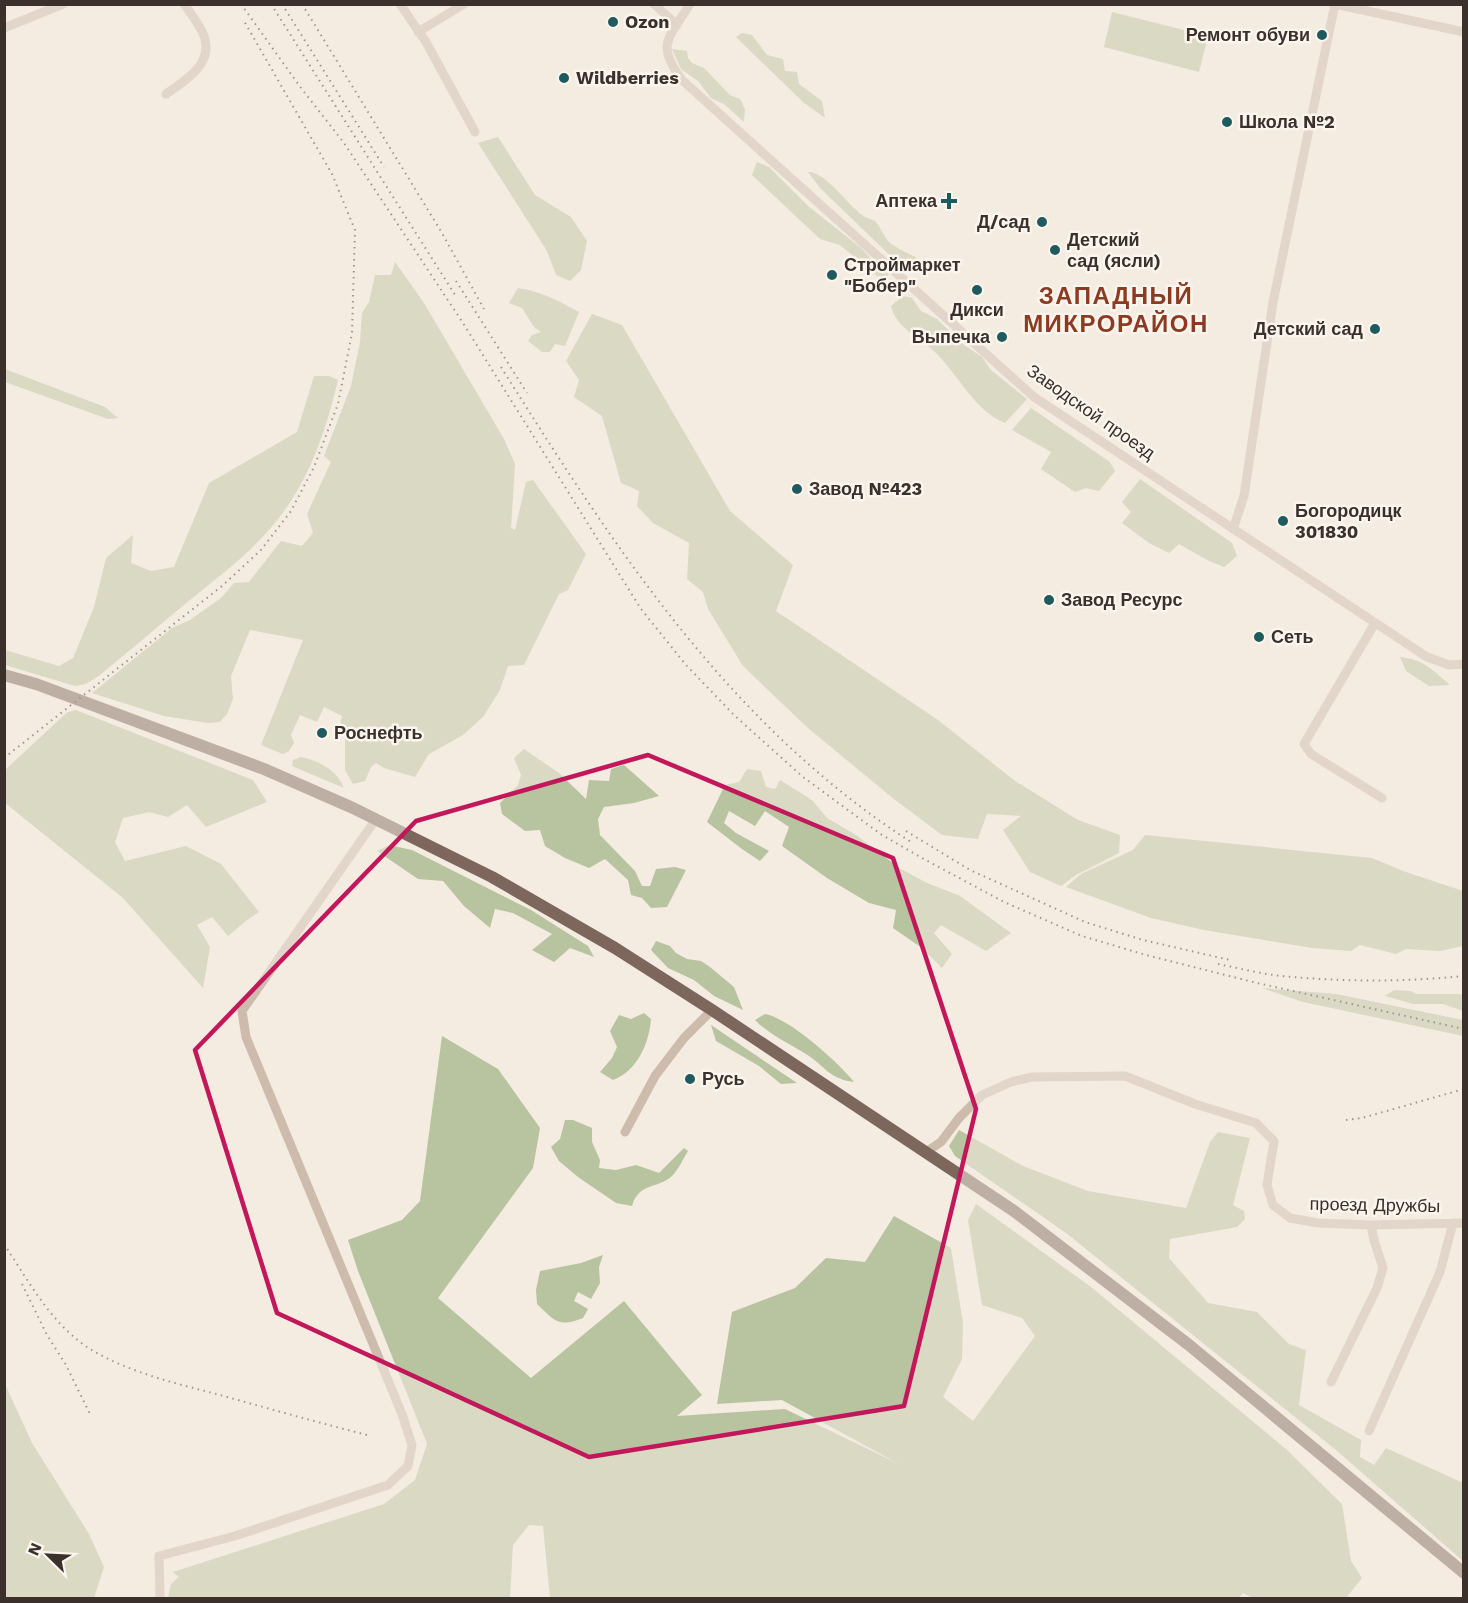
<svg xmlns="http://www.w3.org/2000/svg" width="1468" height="1603" font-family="'Work Sans',sans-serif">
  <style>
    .green { fill: #b8c4a0 }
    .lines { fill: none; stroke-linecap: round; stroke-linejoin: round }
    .minor { stroke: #cdbbac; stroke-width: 9 }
    .major { stroke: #7d675c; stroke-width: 12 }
    .rail { stroke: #3b302b; stroke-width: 2; stroke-dasharray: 1.5 4.5; stroke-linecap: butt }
    .marked { fill: none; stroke: #c2185b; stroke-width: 4.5; stroke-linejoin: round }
    .poi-dot { fill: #1f5a5e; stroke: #fbf5ee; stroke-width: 2 }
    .labels { text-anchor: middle; stroke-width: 5; stroke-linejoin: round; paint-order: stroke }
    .poi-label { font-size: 18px; font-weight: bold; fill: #3b302b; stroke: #fbf5ee; text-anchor: start }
    .street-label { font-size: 18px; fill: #3b302b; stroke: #fbf5ee }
    .district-label { font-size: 24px; font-weight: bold; letter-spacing: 1.5px; fill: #8c3b22; stroke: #fbf5ee }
  </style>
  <rect width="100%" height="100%" fill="#f4ebe1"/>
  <path class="green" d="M 1112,12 L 1208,36 L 1199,72 L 1104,47 Z
    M 742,33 L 752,35 L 767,55 L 783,59 L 785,71 L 797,72 L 799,84 L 822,101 L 825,118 L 803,102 L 736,37 Z
    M 672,49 L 687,51 L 688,58 L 692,63 L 704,68 L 730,95 L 740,99 L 745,109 L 744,122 L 724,104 L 711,98 L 698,81 L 681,69 Z
    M 498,137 L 535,195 L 571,217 L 587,241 L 581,270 L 570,281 L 556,275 L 547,251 L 478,143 Z
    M 757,162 L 769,167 L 808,206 L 861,248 L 877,265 L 889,274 L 887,278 L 877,276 L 840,245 L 820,239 L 752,175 Z
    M 808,172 C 825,171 848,205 862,215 C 866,218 871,219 875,221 C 880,226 883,235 888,241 C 895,248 908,253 917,258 L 915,266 L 909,269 L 899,264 L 820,188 Z
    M 395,262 L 424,303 L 504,439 L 515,464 L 511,528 L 515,530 L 526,482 L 533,480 L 586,554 L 568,590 L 559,594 L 524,665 L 508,666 L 500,690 L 483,717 L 463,735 L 429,754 L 415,777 L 384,768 L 376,763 L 371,767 L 365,781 L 353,784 L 345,770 L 345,738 L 339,731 L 342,716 L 324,707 L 317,722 L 300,715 L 291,735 L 294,743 L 289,751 L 283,754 L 261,745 L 303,640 L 250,630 L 231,676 L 233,699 L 227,714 L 220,722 L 208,723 L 164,716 L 92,693 L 172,628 L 190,620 L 221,598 L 234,583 L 249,582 L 281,541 L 302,546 L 313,533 L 307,514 L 331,462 L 324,456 L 351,386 L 360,342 L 362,313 L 369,302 L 375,275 L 391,275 Z
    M 518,288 C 540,291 559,301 579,312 L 565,346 L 555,344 L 550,352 L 542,352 L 528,341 L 532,335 L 541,332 L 534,327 L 522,308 L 509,303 Z
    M 903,296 L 912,298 L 921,311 L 937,319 L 964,345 L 982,357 L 991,370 L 1027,399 L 1005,423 C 975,411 959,376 936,353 C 921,338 896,328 891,306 Z
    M 592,314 L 622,325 L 730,511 L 793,565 L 776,611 L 938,720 L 1015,781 L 1078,820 L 1120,835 L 1119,853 L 1076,875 L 1061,886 L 1030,872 L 1003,830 L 1021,816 L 987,814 L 978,839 L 942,835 L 894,799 L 809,729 L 743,666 L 708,609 L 703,592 L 687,579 L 689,543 L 653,523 L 637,506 L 639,491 L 621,483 L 602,416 L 574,397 L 579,380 L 566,361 Z
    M 5,369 L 105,407 L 118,418 L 108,419 L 5,382 Z
    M 314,376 L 329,376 L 338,380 C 329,418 317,457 297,491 C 268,541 228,569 185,604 C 156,628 128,652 100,675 L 86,684 L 75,686 L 5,665 L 5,650 L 59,666 L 73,658 L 94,607 L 106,558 L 133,535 L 131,563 L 151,571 L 174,567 L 209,483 L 297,432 Z
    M 1031,408 L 1110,462 L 1115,471 L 1099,491 L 1086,488 L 1075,492 L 1041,469 L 1051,452 L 1012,430 Z
    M 1140,479 L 1232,543 L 1237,556 L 1224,567 L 1209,561 L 1179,544 L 1169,553 L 1149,543 L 1122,523 L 1131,512 L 1122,502 Z
    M 1400,657 C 1425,660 1431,669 1450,685 L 1429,686 L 1406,671 Z
    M 76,710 L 253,780 L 267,802 L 206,827 L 187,805 L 168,817 L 149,812 L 123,818 L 115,842 L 125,861 L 186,846 L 221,864 L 259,912 L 247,920 L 228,936 L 212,917 L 197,925 L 210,947 L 203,988 L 123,898 L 5,803 L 5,770 L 62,717 L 68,712 Z
    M 524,749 L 559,773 L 586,799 L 589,780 L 609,781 L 611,769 L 624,765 L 659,796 L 634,803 L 604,807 L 598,819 L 600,835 L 635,871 L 642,886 L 650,886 L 656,869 L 675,867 L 686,870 L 667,907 L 651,908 L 642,898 L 631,895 L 628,880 L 605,859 L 589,868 L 565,858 L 545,846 L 540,830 L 525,831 L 502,814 L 500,803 L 518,785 L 521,775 L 514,758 Z
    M 301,757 C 319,761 337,770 344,788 L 292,766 L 293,760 Z
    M 747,769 L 761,771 L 766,787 L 775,789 L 780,780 L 812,800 L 827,818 L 856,835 L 901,869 L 927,883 L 960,896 L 1011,933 L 986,951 L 941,925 L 934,933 L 952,954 L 942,968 L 922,948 L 893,928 L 896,910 L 869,903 L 827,878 L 782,846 L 789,827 L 765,811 L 755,826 L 729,811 L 724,823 L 736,833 L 769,851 L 760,861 L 742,849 L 707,822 L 725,785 L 739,782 Z
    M 1145,835 L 1372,858 L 1403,871 L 1463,891 L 1463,946 L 1440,951 L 1406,949 L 1396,954 L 1360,945 L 1351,951 L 1312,948 L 1204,930 L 1151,918 L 1066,887 L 1081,874 L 1133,850 Z
    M 389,845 L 412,850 L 531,910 L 588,946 L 594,957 L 570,948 L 554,962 L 532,950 L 552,934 L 513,913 L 495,909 L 490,928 L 464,906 L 443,881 L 418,879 L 377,851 Z
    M 656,941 L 670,946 L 676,953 L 687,959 L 701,961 L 710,967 L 734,987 L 743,1010 L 714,996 L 694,980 L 668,968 L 651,950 Z
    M 1262,988 L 1336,994 L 1463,1020 L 1463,1036 L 1303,1002 Z
    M 1394,990 L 1411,991 L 1416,994 L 1459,994 L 1463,995 L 1463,1011 L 1443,1004 L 1413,1004 L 1385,996 Z
    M 644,1013 L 651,1019 C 649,1044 637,1071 613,1080 L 600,1072 L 612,1058 L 617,1047 L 610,1031 L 619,1015 L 631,1019 Z
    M 765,1014 C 789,1018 838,1062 854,1082 C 829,1079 825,1066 806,1054 C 788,1043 770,1035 755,1020 Z
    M 711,1025 L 797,1083 L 781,1084 L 759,1066 L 716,1041 Z
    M 442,1036 L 498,1069 L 540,1128 L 533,1168 L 438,1298 L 531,1378 L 624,1301 L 702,1395 L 677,1416 L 785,1409 L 899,1464 L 782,1400 L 717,1404 L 732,1312 L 795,1288 L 826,1258 L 865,1262 L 894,1216 L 951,1248 L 963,1323 L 962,1359 L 943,1397 L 973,1421 L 1035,1336 L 1022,1318 L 982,1305 L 968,1220 L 976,1204 L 1091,1287 L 1287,1450 L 1342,1504 L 1351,1561 L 1362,1578 L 1346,1598 L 1253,1598 L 1243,1593 L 1239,1598 L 550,1598 L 543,1526 L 529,1525 L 513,1545 L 510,1598 L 168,1598 L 171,1584 L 179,1577 L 173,1572 L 384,1504 L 415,1480 L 427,1444 L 358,1271 L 348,1240 L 402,1220 L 420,1201 Z
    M 565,1120 L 573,1120 L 592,1128 L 592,1142 L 600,1160 L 599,1168 L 616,1170 L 636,1165 L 659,1173 L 684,1148 L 688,1151 C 683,1159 679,1169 672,1176 C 658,1189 639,1182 632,1206 L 616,1203 L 578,1177 L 559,1161 L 551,1147 L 560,1139 Z
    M 959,1130 L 1023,1166 L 1088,1191 L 1186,1208 L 1210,1142 L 1218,1132 L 1250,1138 L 1233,1205 L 1244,1211 L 1245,1219 L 1237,1227 L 1170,1239 L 1169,1258 L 1208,1303 L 1257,1312 L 1289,1344 L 1306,1350 L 1299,1405 L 1361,1440 L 1360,1457 L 1374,1465 L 1386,1448 L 1461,1482 L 1463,1479 L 1463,1561 L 1336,1450 L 1066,1233 L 955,1156 L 949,1146 Z
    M 603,1255 L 599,1267 L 600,1283 L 591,1299 L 578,1292 L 574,1301 L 588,1309 L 583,1318 C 558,1328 555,1321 537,1304 L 536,1290 L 540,1271 L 581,1263 Z
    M 5,1384 L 32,1443 L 89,1534 L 104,1567 L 94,1598 L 5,1598 Z"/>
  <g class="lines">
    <path class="minor" d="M 400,4 L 426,42 L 475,132
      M 654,4 L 677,25
      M 690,4 C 669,38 655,44 682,80 L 1034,397 L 1427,657 L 1449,665 L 1464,664
      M 1335,4 L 1464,32
      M 4,28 L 63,4
      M 418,32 L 464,4
      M 166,94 C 185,81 214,64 204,36 C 200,25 191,14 184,4
      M 1233,529 L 1244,496 L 1273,302 L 1335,4
      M 1375,623 L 1304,744 L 1311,754 L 1382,798
      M 625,1132 L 655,1076 L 684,1038 L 712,1010
      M 926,1152 L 941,1142 L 959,1118 L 982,1095 L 1011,1082 L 1032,1077 L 1125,1076 L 1195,1104 L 1256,1123 L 1274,1141 L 1267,1185 L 1273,1205 L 1290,1218 L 1318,1223 L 1371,1225 L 1464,1223
      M 1331,1382 L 1377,1288 L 1383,1268 L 1374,1240 L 1371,1225
      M 1369,1431 L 1440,1272 L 1453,1223
      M 160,1598 L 159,1556 L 235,1536 L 388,1485 L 408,1466 L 412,1445 L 402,1414 L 246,1037 L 242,1011 L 376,819"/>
    <path class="major" d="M 4,675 L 36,684 L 264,769 L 353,808 L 492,877 L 615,948 L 712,1010 L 1014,1211 L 1189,1345 L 1464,1573"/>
    <path class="rail" d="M 241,4 L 301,88 L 344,143 L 463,323 L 641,609 L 686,665 L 734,715 L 803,777 L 882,835 L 922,858 L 1004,902 L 1082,936 L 1146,955 L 1257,983 L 1464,1029
      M 271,4 L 457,298
      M 282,4 L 384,167
      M 302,4 L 442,233 L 484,309
      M 456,281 L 527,393
      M 501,367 C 614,547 728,724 911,842
      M 4,758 L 222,586 L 261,550 L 291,511 L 314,467 L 338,404 L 352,333 L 355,230 L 332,174 L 244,21
      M 906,831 L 970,870 L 1085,922 L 1143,940 L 1230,960
      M 1218,964 C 1239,968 1261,974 1282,976 C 1342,982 1403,982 1464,976
      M 1346,1120 L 1362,1118 L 1464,1089
      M 4,1244 C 28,1280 50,1322 87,1347 C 126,1372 175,1383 220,1395 C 270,1409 320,1423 371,1436
      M 22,1284 L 47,1335 L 66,1365 L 90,1414"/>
  </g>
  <path d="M0 0H1468V1603H0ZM 648,755 L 893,858 L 976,1109 L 904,1406 L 589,1457 L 277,1313 L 195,1050 L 416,821 Z" fill="#f4ebe1" fill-opacity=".55" fill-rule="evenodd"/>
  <path class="marked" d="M 648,755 L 893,858 L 976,1109 L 904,1406 L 589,1457 L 277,1313 L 195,1050 L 416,821 Z"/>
  <g class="poi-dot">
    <circle cx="613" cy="22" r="6"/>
    <circle cx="1322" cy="35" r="6"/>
    <circle cx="564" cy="78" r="6"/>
    <circle cx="1227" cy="122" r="6"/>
    <path d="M946 192h6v6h6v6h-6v6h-6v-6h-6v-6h6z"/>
    <circle cx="1042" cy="222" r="6"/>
    <circle cx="1055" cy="250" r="6"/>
    <circle cx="832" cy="275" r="6"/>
    <circle cx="977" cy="290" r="6"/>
    <circle cx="1375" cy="329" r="6"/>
    <circle cx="1002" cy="337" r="6"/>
    <circle cx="797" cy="489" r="6"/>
    <circle cx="1283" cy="521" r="6"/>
    <circle cx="1049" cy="600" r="6"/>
    <circle cx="1259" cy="637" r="6"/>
    <circle cx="322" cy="733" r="6"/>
    <circle cx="690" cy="1079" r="6"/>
  </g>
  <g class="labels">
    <g class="poi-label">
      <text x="625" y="28">Ozon</text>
      <text x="1310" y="41" text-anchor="end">Ремонт обуви</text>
      <text x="576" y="84">Wildberries</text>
      <text x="1239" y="128">Школа №2</text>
      <text x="937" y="207" text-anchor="end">Аптека</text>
      <text x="1030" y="228" text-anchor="end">Д/сад</text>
      <text x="1067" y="246">Детский<tspan x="1067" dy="21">сад (ясли)</tspan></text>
      <text x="844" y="271">Строймаркет<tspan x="844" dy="21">"Бобер"</tspan></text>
      <text x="977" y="316" text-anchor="middle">Дикси</text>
      <text x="1363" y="335" text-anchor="end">Детский сад</text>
      <text x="990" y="343" text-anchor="end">Выпечка</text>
      <text x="809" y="495">Завод №423</text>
      <text x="1295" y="517">Богородицк<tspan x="1295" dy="21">301830</tspan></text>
      <text x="1061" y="606">Завод Ресурс</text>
      <text x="1271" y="643">Сеть</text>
      <text x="334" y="739">Роснефть</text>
      <text x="702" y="1085">Русь</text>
    </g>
    <g class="street-label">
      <text transform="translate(1091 412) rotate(35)" y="6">Заводской проезд</text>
      <text transform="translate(1375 1205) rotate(1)" y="6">проезд Дружбы</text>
    </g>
    <g class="district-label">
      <text x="1116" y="304">ЗАПАДНЫЙ<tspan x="1116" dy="28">МИКРОРАЙОН</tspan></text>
    </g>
  </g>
  <rect width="1468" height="1603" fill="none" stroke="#3b302b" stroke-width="12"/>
  <g transform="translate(48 1555) rotate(294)" stroke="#fbf5ee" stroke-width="4.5" paint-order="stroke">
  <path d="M0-4.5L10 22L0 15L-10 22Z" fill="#3b302b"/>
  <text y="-9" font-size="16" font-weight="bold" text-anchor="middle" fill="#3b302b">N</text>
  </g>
</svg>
